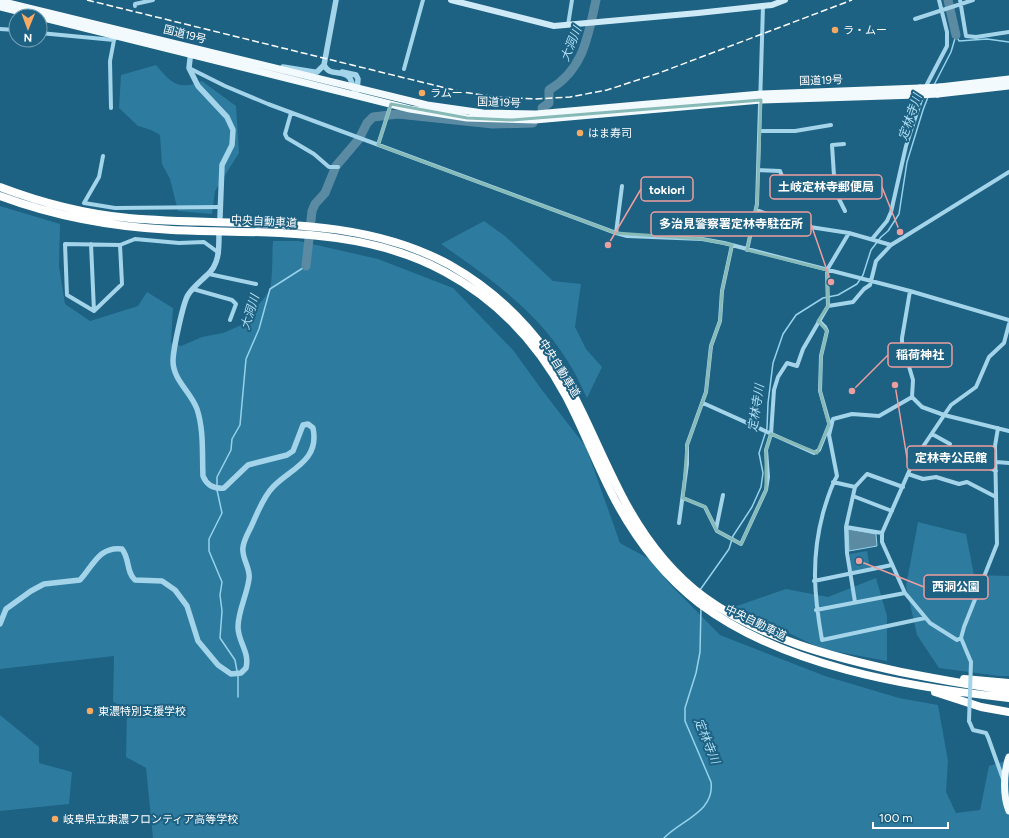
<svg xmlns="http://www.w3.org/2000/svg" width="1009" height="838" font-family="Figtree,'Noto Sans JP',sans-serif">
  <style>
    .green { fill: #2d7b9f }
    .water { fill: #5b8ba3; stroke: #97d2eb }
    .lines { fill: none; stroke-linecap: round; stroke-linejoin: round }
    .stream { stroke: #97d2eb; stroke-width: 1.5 }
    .river { stroke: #5b8ba3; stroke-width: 9 }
    .minor { stroke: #a3d4ea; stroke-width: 4 }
    .tertiary { stroke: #a3d4ea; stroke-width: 5.5 }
    .secondary { stroke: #cfeaf7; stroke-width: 6 }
    .trunk { stroke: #f3fafe; stroke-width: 7 }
    .motorway { stroke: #fff; stroke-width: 8 }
    .rail { stroke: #fff; stroke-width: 1.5; stroke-dasharray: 7 3; stroke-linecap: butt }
    .minor-bridge { stroke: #a3d4ea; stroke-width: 4 }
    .trunk-bridge { stroke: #f3fafe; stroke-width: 7 }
    .marked { fill: none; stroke: #87bab6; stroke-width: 3; stroke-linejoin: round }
    .poi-dot { fill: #f9aa62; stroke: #1d6183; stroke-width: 1.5 }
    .labels { text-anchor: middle; stroke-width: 4; stroke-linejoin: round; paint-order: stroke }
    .poi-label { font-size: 11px; fill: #fff; stroke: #1d6183; text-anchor: start }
    .street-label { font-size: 11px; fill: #fff; stroke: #1d6183 }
    .water-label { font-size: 12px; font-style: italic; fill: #afddf1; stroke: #1d6183 }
    .leader { fill: none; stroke: #ed9e9e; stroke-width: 1.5 }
    .callout-dot { fill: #ed9e9e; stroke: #1d6183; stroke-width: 1.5 }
    .callout { fill: #1d6183; stroke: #ed9e9e; stroke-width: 1.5 }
    .callout-label { font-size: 12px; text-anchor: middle; font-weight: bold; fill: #fff }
  </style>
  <rect width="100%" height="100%" fill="#1d6183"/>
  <path class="green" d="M 156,65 C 171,83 179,91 202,81 L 236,106 L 239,153 L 215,191 L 212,214 L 178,211 L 170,179 L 162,164 L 160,135 L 151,130 L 138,126 L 119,108 L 121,75 Z
    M 0,206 L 60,224 L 59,266 L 65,304 L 90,321 L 138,306 L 147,292 L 173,308 L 171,343 L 181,346 L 202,337 L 223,333 L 246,323 C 252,309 261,304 269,291 C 273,284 272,251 273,241 L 299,241 L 378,259 L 453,288 L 513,350 L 542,390 L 586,447 L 620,543 L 653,561 L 668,582 L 720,635 L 825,676 L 899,698 L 938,705 L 948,761 L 946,792 L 956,813 L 980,810 L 989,766 L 1009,760 L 1009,838 L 153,838 L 146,768 L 126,757 L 127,709 L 113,702 L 114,656 L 0,669 Z
    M 484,221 L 505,236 L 553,281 L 581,284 L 575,327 L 586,349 L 602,367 L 587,398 C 581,386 575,372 567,360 C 535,309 489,278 441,244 Z
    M 918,522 L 966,534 L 974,575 L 1009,576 L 1009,676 L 999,676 L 939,668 L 917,635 L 906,586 Z
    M 867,551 L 870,568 L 851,572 L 850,554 Z
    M 876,578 L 887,616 L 887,661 L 822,649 L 734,607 L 786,589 L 828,597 Z
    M 0,715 L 39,747 L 39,763 L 72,772 L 69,804 L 0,811 Z"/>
  <path class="water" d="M 848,529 L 876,534 L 877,546 L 849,551 Z"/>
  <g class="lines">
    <path class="stream" d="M 956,35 L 959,41 L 987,39 L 1009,42
      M 934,85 L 951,52 L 956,35
      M 217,486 L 217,477 L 231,450 L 232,439 L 240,425 L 246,359 L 259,329 L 270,289 L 306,266
      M 217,490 L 222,513 L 209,539 L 209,551 L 222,582 L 220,595 L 222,611 L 220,638 L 235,660 L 237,671
      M 700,590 L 729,549 L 733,536 L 752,507 L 761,487 L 763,473 L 759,453 L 767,428 L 768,403 L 773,363 L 783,334 L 796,315 L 823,298 L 838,295 L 857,284 L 863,275 L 871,250 L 881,237 L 888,231 L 899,214 L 907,162 L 923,110 L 928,97
      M 238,675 L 238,697
      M 664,838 C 681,820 715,812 711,782 L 685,721 L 685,708 L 696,673 L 700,652 L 701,607"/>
    <path class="river" d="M 948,0 L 956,35
      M 542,108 L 549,103 L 549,90 C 584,70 588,35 596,0
      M 306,266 L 312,211 L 315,204 L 325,193 L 336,166 L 359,139 L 367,123 L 373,117 L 398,114 L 493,124 L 533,123"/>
    <path class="minor" d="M 960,0 L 966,36 L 976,37 L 1009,32
      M 135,6 L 135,4 L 153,0
      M 915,19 L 973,0
      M 568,25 L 572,0
      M 0,29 L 16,30
      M 40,33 L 114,40 L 117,34
      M 189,68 L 225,86 L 268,104 L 616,233 L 627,236 L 702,239 L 724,243 L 910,291 L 1009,320
      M 404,69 L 423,0
      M 925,88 L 947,46 L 947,32 L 939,0
      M 111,108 L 110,61 L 114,40
      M 291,113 L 285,134 L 287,138 L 314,154 L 329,167 L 338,167
      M 759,131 L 795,131 L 831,125
      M 378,145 L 391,104
      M 103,156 L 99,177 L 84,203 L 115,208 L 220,207
      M 758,170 L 780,171 L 785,184 L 835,191 L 845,211
      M 835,191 L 832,145 L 844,144
      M 756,210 L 797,225 L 849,233 L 891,245
      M 616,233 L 622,186
      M 872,239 L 887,221 L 891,212 L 906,146 L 923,94
      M 91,244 L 94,311
      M 120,245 L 65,244 L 67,295 L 94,311 L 122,284 L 120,245 L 135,239 L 179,243 L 204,242 L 219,253
      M 747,250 L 757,204 L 763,6
      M 209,274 L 256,284
      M 193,289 L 232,300 L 236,304 L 230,320
      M 910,291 L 902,338 L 902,343 L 913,380 L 912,397 L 879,416 L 852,414 L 833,419 L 829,435 L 837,476 C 830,488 827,500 823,513 C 811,558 814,595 822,640 L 925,618
      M 828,306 L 853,302 L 864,289 L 870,285 L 876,261 L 891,245 L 1009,172
      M 819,321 L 825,327 L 827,331 L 821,356 L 820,391 L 830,426
      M 912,397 L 922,407 L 944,415 L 1009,431
      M 703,403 L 814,453 L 819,450 L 829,425
      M 932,434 L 950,444
      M 962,454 L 996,471
      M 996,462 L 1009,463
      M 908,474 L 923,479 L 936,477 L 959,484 L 967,482 L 996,497
      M 833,482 L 855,487
      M 853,496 L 892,511
      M 683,498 L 705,507 L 717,531 L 741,544 L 766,490 L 768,477 L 766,450 L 771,434 L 774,390 L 778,377 L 787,363 L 797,366 L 803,349 L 828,306 L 827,270 L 849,233
      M 679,523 L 687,464 L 687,445 L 706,392 L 711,346 L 720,321 L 722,291 L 732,245
      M 846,527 L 882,533
      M 716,529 L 723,495
      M 814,581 L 892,565
      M 905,593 L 930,623 L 957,640 L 961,638
      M 855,602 L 847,553 L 846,527 L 855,487 L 867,474 L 903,487
      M 816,610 L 905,593 L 882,542 L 882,533 L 914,460 L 951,405 L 976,387 L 989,357 L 1004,343 L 1009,324
      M 971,662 L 961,638 L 964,627 L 997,544 L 995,446 L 998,428
      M 969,721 L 973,730 L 986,733 L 988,737 L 1003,779"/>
    <path class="tertiary" d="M 336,0 L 324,65 C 330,77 341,69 349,77 C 352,80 354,91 356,96
      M 191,50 L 189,68 L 198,86 L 227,117 L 233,130 L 232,145 L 222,165 L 220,217
      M 283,67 L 314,72 L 317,72 L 324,65
      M 342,72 L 356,75 L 358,79 L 357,91
      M 0,624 L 6,609 L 31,591 L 44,584 L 80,580 C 93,566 99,546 122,549 C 130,559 126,572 135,580 L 162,581 L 175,590 L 187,606 L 198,641 L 218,665 L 231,674 L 241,673 L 246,668 C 250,652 238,642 238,627 C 238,611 247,595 249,579 C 251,568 241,558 243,547 C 244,540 248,533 251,527 C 257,514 263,497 273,487 C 290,469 320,461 313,428 L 308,424 L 303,425 L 293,451 L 287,455 L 248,465 L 224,488 C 214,489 207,486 203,476 C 202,455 204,430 197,409 C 191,392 173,380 173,361 C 173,350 183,303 188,295 C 193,287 200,282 207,275 C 219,265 219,250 219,235"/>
    <path class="secondary" d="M 451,0 L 554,26 L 698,13 L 772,5 L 785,0"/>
    <path class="trunk" d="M 0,1 L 427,105 L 483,113 L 536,114 L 761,94 L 920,88
      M 0,7 L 37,16
      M 40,17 L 410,109 L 467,118 L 535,120 L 761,100 L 917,95
      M 940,87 L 1009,79
      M 938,94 L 1009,86
      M 1009,757 C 1003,773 1003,796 1009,811"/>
    <path class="motorway" d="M 0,187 C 42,203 85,214 129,218 C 236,228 352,211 450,265 C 510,299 553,350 582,412 C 595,439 607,467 621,494 C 641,533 669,571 704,597 C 762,639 832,657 901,672 C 937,679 973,686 1009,690
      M 0,196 C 56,217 113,227 172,230 C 264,234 361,226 445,272 C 497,300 538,344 566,396 C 584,430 597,466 615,500 C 636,539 664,576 699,603 C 782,666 907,687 1009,698
      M 964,679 L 1009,683
      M 935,692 L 981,707 L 1009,712"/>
    <path class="rail" d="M 87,0 L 462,92 L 497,97 L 535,99 L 570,97 L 607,90 L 659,73 L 852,0"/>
    <path class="minor-bridge" d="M 969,721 L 971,662"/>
    <path class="trunk-bridge" d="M 920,88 L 940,87
      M 917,95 L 938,94"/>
  </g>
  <path class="marked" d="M 761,100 L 757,204 L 747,250 L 827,270 L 828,306 L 818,321 L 827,331 L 821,356 L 820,391 L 829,425 L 817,453 L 771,434 L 766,450 L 766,490 L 741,544 L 717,531 L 705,507 L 683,498 L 687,445 L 706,392 L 711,346 L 720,321 L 722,291 L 732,245 L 702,239 L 616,233 L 378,145 L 391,104 L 467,118 L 512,120 Z"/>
  <g class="poi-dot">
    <circle cx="835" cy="30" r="4"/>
    <circle cx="422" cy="93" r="4"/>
    <circle cx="580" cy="133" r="4"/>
    <circle cx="90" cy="711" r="4"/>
    <circle cx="55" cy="819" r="4"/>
  </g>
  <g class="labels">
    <g class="poi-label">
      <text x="843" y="34">ラ・ムー</text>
      <text x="430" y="97">ラムー</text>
      <text x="588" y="137">はま寿司</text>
      <text x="98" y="715">東濃特別支援学校</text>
      <text x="63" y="823">岐阜県立東濃フロンティア高等学校</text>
    </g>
    <g class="street-label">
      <text transform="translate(185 34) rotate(14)" y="4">国道19号</text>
      <text transform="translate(821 80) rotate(-2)" y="4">国道19号</text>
      <text transform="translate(499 102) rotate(2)" y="4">国道19号</text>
      <text transform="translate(264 221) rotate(3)" y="4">中央自動車道</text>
      <text transform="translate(560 368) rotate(58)" y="4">中央自動車道</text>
      <text transform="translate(756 622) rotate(26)" y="4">中央自動車道</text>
    </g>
    <g class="water-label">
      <text transform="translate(571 44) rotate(-68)" y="4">大洞川</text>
      <text transform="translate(910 117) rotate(-71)" y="4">定林寺川</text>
      <text transform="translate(250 312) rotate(-73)" y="4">大洞川</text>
      <text transform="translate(756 408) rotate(-81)" y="4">定林寺川</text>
      <text transform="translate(707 741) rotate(68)" y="4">定林寺川</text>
    </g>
  </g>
  <path class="leader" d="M900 232L882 187M608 245L641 189M831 282L811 224M852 391L888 355M895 385L907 458M859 561L924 587"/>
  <g class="callout-dot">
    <circle cx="900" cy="232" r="4"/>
    <circle cx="608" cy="245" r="4"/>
    <circle cx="831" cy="282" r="4"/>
    <circle cx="852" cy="391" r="4"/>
    <circle cx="895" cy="385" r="4"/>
    <circle cx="859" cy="561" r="4"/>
  </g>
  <g class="callout">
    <rect x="770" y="175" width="112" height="24" rx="4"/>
    <rect x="641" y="177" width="52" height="24" rx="4"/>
    <rect x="651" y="212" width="160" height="24" rx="4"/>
    <rect x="888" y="343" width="64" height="24" rx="4"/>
    <rect x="907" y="446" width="88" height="24" rx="4"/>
    <rect x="924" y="575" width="64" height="24" rx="4"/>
  </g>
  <g class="callout-label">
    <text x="826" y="191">土岐定林寺郵便局</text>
    <text x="667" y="194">tokiori</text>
    <text x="731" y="228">多治見警察署定林寺駐在所</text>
    <text x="920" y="359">稲荷神社</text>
    <text x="951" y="462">定林寺公民館</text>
    <text x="956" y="591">西洞公園</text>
  </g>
  <g transform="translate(28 28) rotate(181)"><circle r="19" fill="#1d6183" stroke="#77a0b5"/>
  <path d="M0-3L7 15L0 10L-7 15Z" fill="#f9aa62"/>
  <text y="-6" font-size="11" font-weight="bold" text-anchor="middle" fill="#ffffff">N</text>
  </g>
  <path d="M873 822v6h75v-6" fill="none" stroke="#ffffff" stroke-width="2"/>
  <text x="879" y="822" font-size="12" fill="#ffffff" stroke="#1d6183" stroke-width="3" paint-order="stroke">100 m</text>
</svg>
